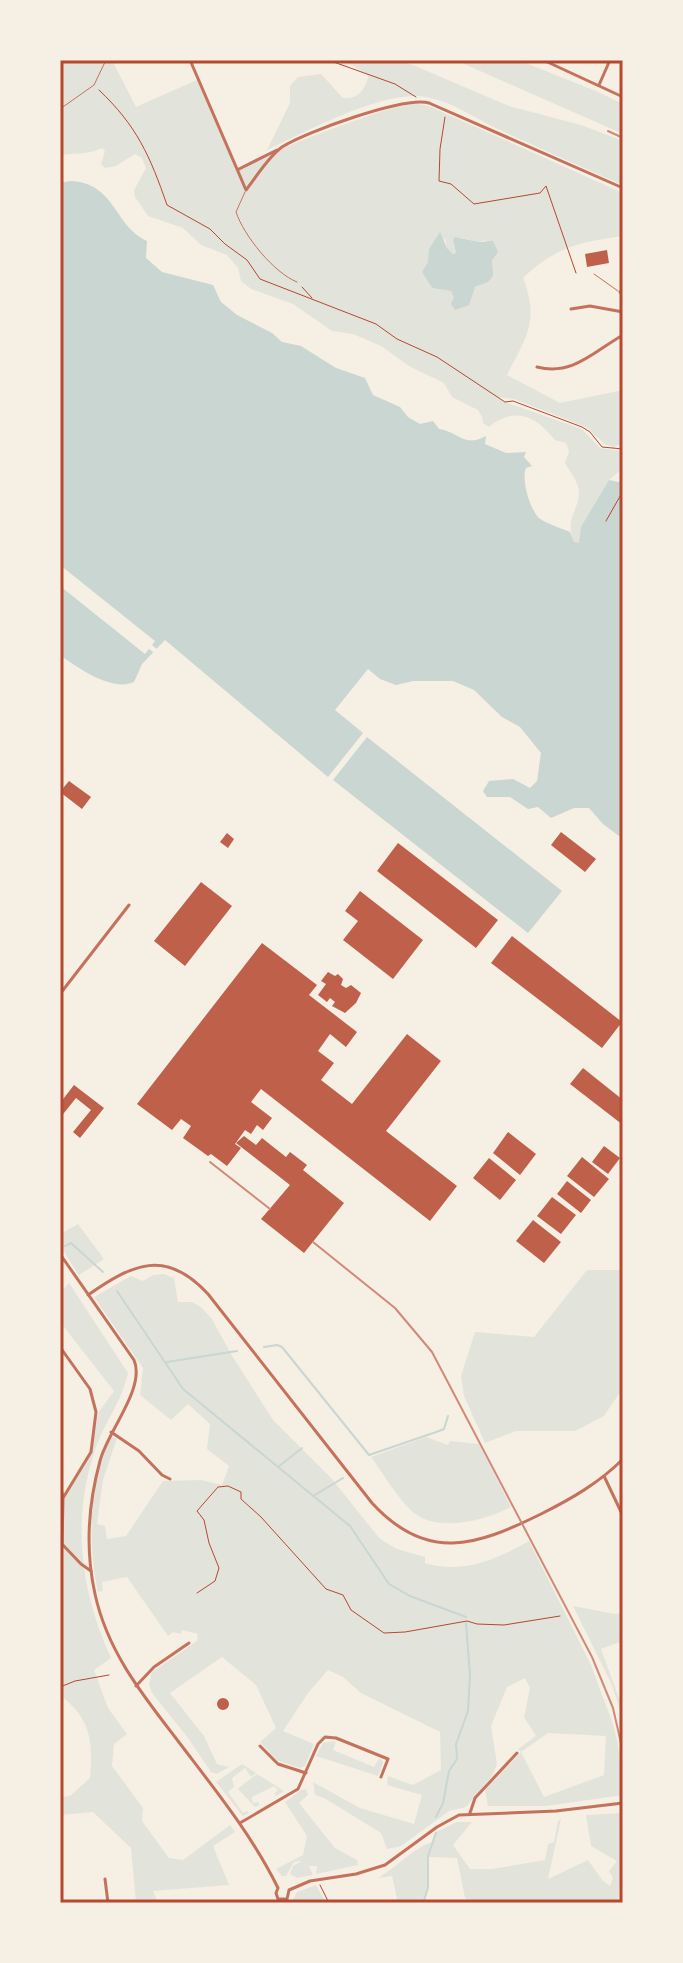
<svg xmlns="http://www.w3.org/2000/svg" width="683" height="1963" font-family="'Varela Round',sans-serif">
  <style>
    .green { fill: #e2e4dc; fill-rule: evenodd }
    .water { fill: #c9d6d2 }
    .pier { fill: #f6efe4 }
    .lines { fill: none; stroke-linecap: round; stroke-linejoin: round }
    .stream { stroke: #c9d6d2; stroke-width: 2 }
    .building { fill: #bf614a }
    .path { stroke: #b5482f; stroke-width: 1 }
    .service { stroke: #c5725c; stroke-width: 1 }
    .minor { stroke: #c5725c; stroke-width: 3 }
    .tertiary { stroke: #c5725c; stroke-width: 3 }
    .rail { stroke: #cf8b77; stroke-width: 2 }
    .neatline { fill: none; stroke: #b5482f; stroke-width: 3 }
  </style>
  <rect width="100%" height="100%" fill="#f6efe4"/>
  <path class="green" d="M 60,60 L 112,60 L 136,107 L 199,79 L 239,169 C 276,150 314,135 354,121 C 373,114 393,106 414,104 C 426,103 438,110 449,115 L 623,193 L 623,236 C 579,242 556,247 523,278 C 540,320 526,338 507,375 L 560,403 L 623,390 L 623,443 L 614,447 L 606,445 L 586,427 L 514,399 L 498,397 L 505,402 L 582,429 L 600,448 L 619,451 L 623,468 L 609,480 L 579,543 L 574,543 C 564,517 579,512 579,492 C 578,481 570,472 565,463 L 569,451 L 566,443 L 555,440 C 537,417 516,405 489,427 L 483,423 L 482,417 L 478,410 L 452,397 L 444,383 L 409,366 L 381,346 L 353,334 L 332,331 L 293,304 L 251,289 L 241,281 L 238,268 L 227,255 L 201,245 L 183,228 L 148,216 L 135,197 L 134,190 L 146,168 L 142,158 L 135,154 L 116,166 L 105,168 L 101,164 L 105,151 L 102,148 C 88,155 75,153 60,155 L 60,110 L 64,108 L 60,109 ZM 456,237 L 479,242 L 486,240 L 488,282 L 454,296 L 451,291 L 432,288 L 422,272 L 445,238 L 447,248 L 453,254 L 456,253 L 453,240 Z
    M 343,60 L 401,60 L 509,106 L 581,125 L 623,141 L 623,185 C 582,167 541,149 500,130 C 473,118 447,97 416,96 C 372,96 307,131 267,150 L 290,103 L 290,86 L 298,77 L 321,74 L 343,98 C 358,99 363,92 368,78 L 367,74 Z
    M 455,60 L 518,60 L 596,91 L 623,104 L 623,134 Z
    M 78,1224 L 104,1259 L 79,1275 C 70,1261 60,1250 60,1234 Z
    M 587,1270 L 623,1270 L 623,1388 L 604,1416 L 575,1431 L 516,1431 L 485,1443 L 464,1396 L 461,1376 L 475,1332 L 534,1337 Z
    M 164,1274 L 174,1278 L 178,1302 L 192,1302 L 201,1307 L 212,1319 L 231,1354 L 273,1420 L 332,1479 L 380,1539 L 397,1549 L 425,1557 L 425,1563 C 463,1574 496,1560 529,1541 L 591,1665 L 613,1724 L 618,1744 L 623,1795 L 546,1806 L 488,1806 L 485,1790 L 521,1752 L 518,1749 L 536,1736 L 524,1717 L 530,1688 L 525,1678 L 507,1687 L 491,1726 L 497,1764 L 492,1776 L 466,1807 L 449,1811 L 401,1846 L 387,1849 L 381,1833 L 324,1798 L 315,1795 L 313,1782 L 360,1808 L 414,1824 L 422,1795 L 387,1785 L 388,1776 L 413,1785 L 441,1770 L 440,1732 L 361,1693 L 343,1677 L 328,1670 L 308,1693 L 283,1731 L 314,1744 L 305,1766 L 300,1768 L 277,1760 L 260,1742 L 276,1728 L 256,1685 L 222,1657 L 170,1693 L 204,1736 L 217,1764 L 229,1767 L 217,1774 L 211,1772 L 188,1738 L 152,1693 L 149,1684 L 152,1672 L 197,1641 L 198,1634 L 182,1630 L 181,1634 L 173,1632 L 168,1636 L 127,1577 L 102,1582 L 103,1591 L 98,1592 C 88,1548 88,1478 111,1438 L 117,1438 L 103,1480 L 97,1524 L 105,1526 L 107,1539 L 126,1536 L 163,1481 L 201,1480 L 222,1485 L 229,1466 L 207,1449 L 210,1424 L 188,1404 L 171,1420 L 140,1395 L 143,1368 L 94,1297 L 131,1276 L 143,1281 L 153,1275 ZM 548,1733 L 606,1736 L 604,1775 L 544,1797 L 521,1752 Z
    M 69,1283 L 128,1373 C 123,1399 105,1422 96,1447 C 71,1519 80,1590 111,1658 L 94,1670 L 108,1708 L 127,1734 L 114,1744 L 112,1766 L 143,1808 L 142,1821 L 169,1858 L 183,1860 L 230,1825 L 235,1832 L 213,1846 L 229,1885 L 153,1891 L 158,1903 L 136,1903 L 131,1848 L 93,1812 L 60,1815 L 60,1797 L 70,1796 L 90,1778 C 93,1741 91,1719 60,1695 L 60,1494 L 61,1496 L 66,1495 L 92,1451 L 98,1413 L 114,1391 L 60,1322 L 60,1293 Z
    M 426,1437 L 448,1445 L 450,1441 L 479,1444 L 511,1507 C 486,1520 439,1533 414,1513 C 401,1503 382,1472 371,1457 Z
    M 573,1606 L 615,1614 L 623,1613 L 623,1641 L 601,1649 L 623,1709 L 623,1732 L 620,1710 L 612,1685 Z
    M 333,1741 L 336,1742 L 333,1750 L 374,1767 L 379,1759 L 382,1760 L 383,1763 L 378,1776 L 316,1756 L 323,1743 Z
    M 242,1764 L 256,1773 L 251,1777 L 245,1768 L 232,1778 L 234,1787 L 228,1792 L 243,1813 L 247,1811 L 249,1813 L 243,1816 L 216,1782 Z
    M 257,1774 L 284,1791 L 276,1796 L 274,1794 L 278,1790 L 274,1786 L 252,1797 L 253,1803 L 258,1802 L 260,1805 L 255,1807 L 238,1789 L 236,1790 Z
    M 306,1789 L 308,1795 L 299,1803 L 335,1848 L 357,1860 L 358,1865 L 316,1874 L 317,1866 L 309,1866 L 313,1875 L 297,1878 L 290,1874 L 293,1866 L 302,1861 L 294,1862 L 286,1876 L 282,1876 L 276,1869 L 303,1855 L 307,1836 L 285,1802 L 301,1790 Z
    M 623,1813 L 623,1852 L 618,1903 L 574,1903 L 571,1901 L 568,1903 L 471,1903 L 465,1898 L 457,1858 L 428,1857 L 428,1888 L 423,1903 L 398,1903 L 392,1876 L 378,1878 C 394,1869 415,1847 432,1842 L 434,1833 L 457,1822 L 472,1822 L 453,1845 L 470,1869 L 492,1869 L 545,1860 L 548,1844 L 554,1842 L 558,1821 L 561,1819 L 548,1879 L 588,1860 L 603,1881 L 610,1886 L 613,1878 L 609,1871 L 617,1861 L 591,1846 L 586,1815 Z
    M 316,1885 L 326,1903 L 291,1903 L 297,1892 Z"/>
  <path class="water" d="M 70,181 C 116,183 113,225 147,241 L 146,258 L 162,272 L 213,285 L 221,302 L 237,315 L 272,333 L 282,342 L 301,346 L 336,368 L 365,378 L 373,395 L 400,407 L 408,417 L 420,424 L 433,421 L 439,429 C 459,432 464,448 486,436 L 485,444 L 506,453 L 526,452 L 524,457 L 532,466 L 526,468 C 521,479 530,510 539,518 C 547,524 561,528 570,532 L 574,542 L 579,543 L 581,527 L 609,480 L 623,483 L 623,839 L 603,824 L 589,808 L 574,808 L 551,818 L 538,807 L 528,809 L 510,797 L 487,797 L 483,791 L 489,781 L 513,779 L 530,788 L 537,781 L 541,753 L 520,727 L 502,717 L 474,690 L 453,681 L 413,681 L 396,685 L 380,679 L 368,669 L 335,710 L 363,733 L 328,777 L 165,640 L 142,664 L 134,682 C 112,692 78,668 60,655 L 60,183 Z
    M 440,232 L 447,248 L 453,254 L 456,253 L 453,240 L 455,237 L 479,242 L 493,241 L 498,252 L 492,260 L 493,276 L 488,282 L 475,287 L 469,305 L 455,310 L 451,304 L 454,297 L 451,291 L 432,288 L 422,272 L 428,262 L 429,249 Z
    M 367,737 L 562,891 L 528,933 L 333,780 Z"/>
  <path class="pier" d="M 60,565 L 155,641 L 152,645 L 157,649 L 154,653 L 149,649 L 145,654 L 60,586 Z"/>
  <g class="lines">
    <path class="stream" d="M 65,1246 L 71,1243 L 103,1272
      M 117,1291 L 183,1389 L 350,1526 L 389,1584 L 410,1596 L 466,1617
      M 264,1347 L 277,1345 L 282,1347 L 369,1455 L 439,1431 L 444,1429 L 448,1416
      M 167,1362 L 237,1351
      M 278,1467 L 302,1448
      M 313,1496 L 343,1478
      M 436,1817 L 443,1803 L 449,1771 L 457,1759 L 456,1744 L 468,1711 L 470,1675 L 466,1623
      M 423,1903 L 428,1888 L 428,1856 L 436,1833"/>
  </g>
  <path class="building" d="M 607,250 L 609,263 L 587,267 L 585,254 Z
    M 69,781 L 91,797 L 82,809 L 60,792 Z
    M 561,832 L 596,859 L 585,872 L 551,845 Z
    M 227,833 L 234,839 L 228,848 L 220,842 Z
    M 398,843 L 498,920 L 476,948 L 377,871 Z
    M 201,882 L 232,906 L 185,966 L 154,941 Z
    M 360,891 L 423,940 L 393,979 L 343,940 L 358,921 L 345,911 Z
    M 512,936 L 622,1022 L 602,1048 L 491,963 Z
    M 262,943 L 317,985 L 309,995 L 357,1032 L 346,1047 L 330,1034 L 318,1051 L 334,1063 L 321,1080 L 352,1104 L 407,1034 L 441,1061 L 386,1131 L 457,1186 L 430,1221 L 261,1089 L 251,1102 L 272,1118 L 263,1130 L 257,1125 L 251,1134 L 245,1130 L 235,1144 L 241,1148 L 227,1166 L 211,1154 L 208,1156 L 183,1138 L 191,1126 L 181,1119 L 172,1130 L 137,1104 Z
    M 328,972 L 335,976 L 338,974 L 343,979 L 341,985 L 346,988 L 351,985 L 361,993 L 356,1003 L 345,1013 L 332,1006 L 335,1002 L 330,998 L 327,1002 L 318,995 L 326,984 L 321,981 Z
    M 583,1068 L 623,1100 L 623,1125 L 570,1084 Z
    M 74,1085 L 104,1108 L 80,1138 L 73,1132 L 91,1110 L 76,1098 L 60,1118 L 60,1103 Z
    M 508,1132 L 536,1154 L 520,1175 L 493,1153 Z
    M 244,1136 L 256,1145 L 262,1138 L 286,1157 L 290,1152 L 307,1165 L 303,1170 L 344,1203 L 304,1253 L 261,1219 L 290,1185 L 236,1143 Z
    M 604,1146 L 620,1158 L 608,1174 L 592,1162 Z
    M 582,1157 L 609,1179 L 594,1197 L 567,1176 Z
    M 489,1158 L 516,1180 L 500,1200 L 473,1178 Z
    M 567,1181 L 591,1200 L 581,1213 L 557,1194 Z
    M 552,1197 L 576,1215 L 561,1234 L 537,1216 Z
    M 533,1220 L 561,1242 L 544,1263 L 516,1241 Z
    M217 1704a6 6 0 1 1 12 0a6 6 0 1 1-12 0Z"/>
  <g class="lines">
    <path class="path" d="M 328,60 L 395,84 L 416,97
      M 99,90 C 137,126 150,156 167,205 L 210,229 L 225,244 L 247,260 L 260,279 L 376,324 L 397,339 L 437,357 L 505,402 L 513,401 L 582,427 L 590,432 L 602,447 L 623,449
      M 445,117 L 440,149 L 439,181 L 451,184 L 474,204 L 540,193 L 546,186 L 576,273
      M 302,287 L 312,298
      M 606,521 L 623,491
      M 197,1593 L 215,1581 L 219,1568 L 209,1543 L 204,1520 L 197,1511 L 218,1487 L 228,1486 L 241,1492 L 241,1499 L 261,1517 L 326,1589 L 343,1595 L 351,1610 L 384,1633 L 405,1632 L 467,1621 L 477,1624 L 504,1625 L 560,1616
      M 60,1687 L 75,1681 L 109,1675
      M 320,1885 L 329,1903"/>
    <path class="service" d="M 60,109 L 94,85 L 106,60
      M 245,192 L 236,212 C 244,236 274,273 297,282
      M 594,274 L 618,291"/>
    <path class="minor" d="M 190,60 L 246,190
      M 599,85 L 610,60
      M 239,169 L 277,150
      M 246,190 C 257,176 268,157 282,147 C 305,132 405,96 429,103 L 623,188
      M 620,292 L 623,292
      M 571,309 L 590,306 L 623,312
      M 537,367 C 573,376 593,352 623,335
      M 60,994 L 129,905
      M 60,1183 L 60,1191
      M 60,1347 L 90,1389 L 96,1412 L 91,1452 L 63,1498 L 62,1544
      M 111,1432 L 139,1451 L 162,1475 L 170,1479
      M 60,1485 L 63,1497
      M 62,1544 L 81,1564 L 91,1571
      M 136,1686 L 154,1667 L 189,1643
      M 260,1746 L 278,1764 L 306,1773
      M 470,1813 L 475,1798 L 517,1753
      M 240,1823 L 298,1789 L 318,1744 L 325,1737 L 336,1738 L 388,1759 L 381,1777
      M 105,1879 L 108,1903"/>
    <path class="tertiary" d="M 543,60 L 623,97
      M 60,1254 L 134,1360 C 146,1388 107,1432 100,1461 C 88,1505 85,1549 95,1594 C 107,1650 141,1693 175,1737 C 212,1786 251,1833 278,1888 L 276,1893 L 278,1899
      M 88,1295 C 132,1264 166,1248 208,1294 L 372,1503 C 427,1563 476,1546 541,1514 C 571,1499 599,1483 623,1459
      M 604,1476 L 623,1516
      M 289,1890 L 310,1881 L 356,1874 L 385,1865 L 437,1827 L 459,1815 L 556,1811 L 623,1803
      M 278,1899 L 287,1899 L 289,1890"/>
    <path class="rail" d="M 608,131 L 623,138
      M 210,1162 L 270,1209
      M 313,1242 L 395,1308 L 432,1352 L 592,1657 L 613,1708 L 623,1752
      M 622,1903 L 623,1883"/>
  </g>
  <rect width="683" height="1963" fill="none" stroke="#f6efe4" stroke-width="124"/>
  <rect x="62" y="62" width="559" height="1839" class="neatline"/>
</svg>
